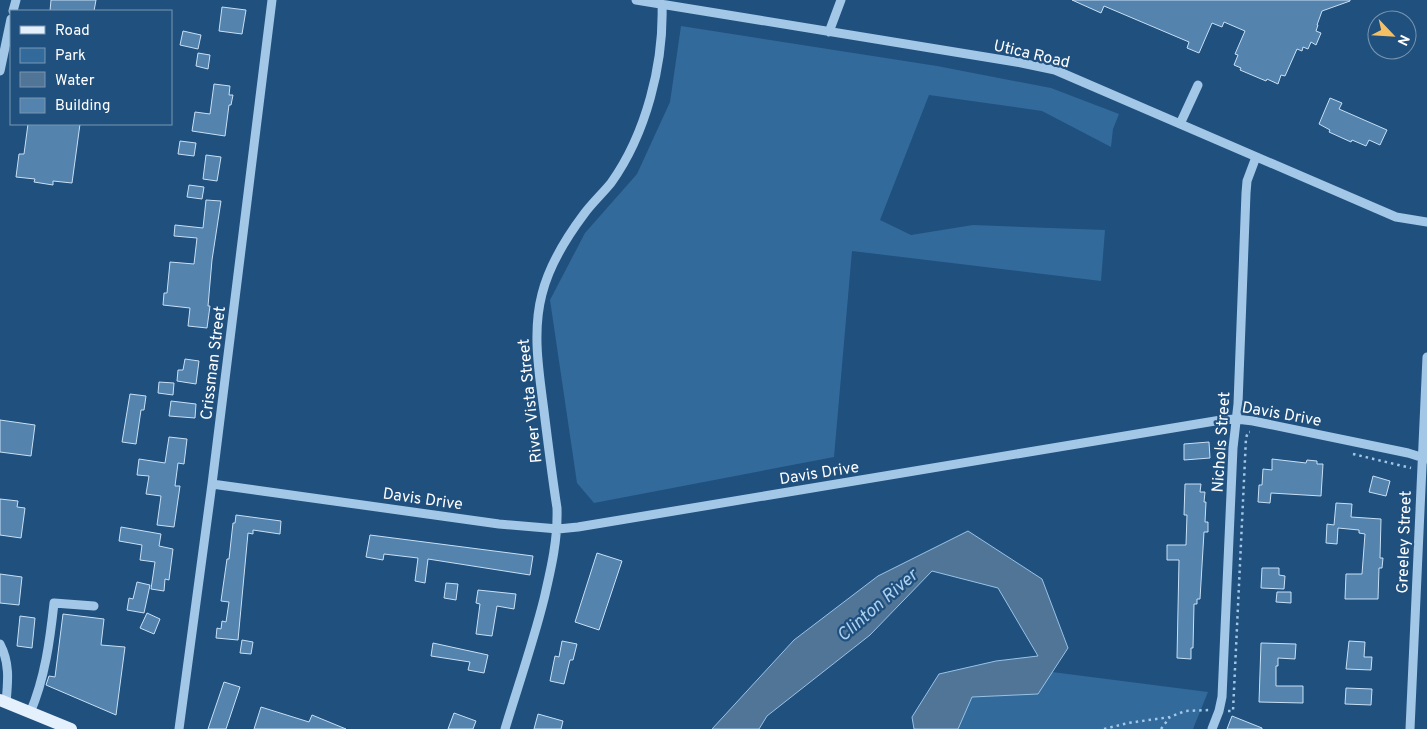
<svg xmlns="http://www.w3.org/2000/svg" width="1427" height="729" font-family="Overpass,sans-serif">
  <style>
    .green { fill: #326a9c }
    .water { fill: #517597; stroke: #97c3e9 }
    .building { fill: #5483ad; stroke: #c7e0f6 }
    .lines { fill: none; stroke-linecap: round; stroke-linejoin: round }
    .path { stroke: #a3c7e7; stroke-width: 2.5; stroke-dasharray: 2.5 4; stroke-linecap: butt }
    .minor { stroke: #a3c7e7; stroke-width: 9 }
    .major { stroke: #e5f0fd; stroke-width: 12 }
    .labels { text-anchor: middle; stroke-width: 4.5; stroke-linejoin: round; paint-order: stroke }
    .street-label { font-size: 16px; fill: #fff; stroke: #20507e }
    .water-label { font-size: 18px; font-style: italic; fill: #aed1ef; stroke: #20507e }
  </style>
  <rect width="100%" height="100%" fill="#20507e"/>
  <path class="green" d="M 681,26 L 937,66 L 1051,88 L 1119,114 L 1113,129 L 1111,147 L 1042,111 L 929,95 L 880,220 L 911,235 L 973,225 L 1105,230 L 1101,281 L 852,251 L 834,457 L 594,503 L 577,483 L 550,300 L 585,233 L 637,174 L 670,102 Z
    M 1052,672 L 1208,692 L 1193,729 L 958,729 L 972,697 L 1038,694 Z"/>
  <path class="water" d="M 968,531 L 1042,579 L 1068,648 L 1038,694 L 972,697 L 958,729 L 914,729 L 912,717 L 939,674 L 996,661 L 1038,656 L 998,588 L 932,571 L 870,635 L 767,716 L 759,729 L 712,729 L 794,640 L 878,576 Z"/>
  <path class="building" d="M 51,0 L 96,0 L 94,11 L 50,11 Z
    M 1072,0 L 1350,0 L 1350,1 L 1322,11 L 1317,25 L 1318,25 L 1316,31 L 1321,33 L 1316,45 L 1311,42 L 1308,49 L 1303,47 L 1302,51 L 1297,49 L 1285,76 L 1281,75 L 1278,84 L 1267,79 L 1266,81 L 1240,70 L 1241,68 L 1234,65 L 1238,55 L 1235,54 L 1245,31 L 1224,22 L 1222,27 L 1212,23 L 1199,53 L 1187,48 L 1189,42 L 1104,6 L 1101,13 Z
    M 222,7 L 246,10 L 242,34 L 219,31 Z
    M 183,31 L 201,35 L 198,49 L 180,45 Z
    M 198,53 L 210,55 L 208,69 L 196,66 Z
    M 214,84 L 230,86 L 229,95 L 233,95 L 231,105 L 229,105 L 225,136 L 192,131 L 195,112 L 210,114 Z
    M 1330,98 L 1342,103 L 1339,109 L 1387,130 L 1380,145 L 1369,140 L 1366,146 L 1352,140 L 1351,142 L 1329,132 L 1330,130 L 1319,124 Z
    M 28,124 L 80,124 L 72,183 L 53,181 L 53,185 L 34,182 L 35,179 L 16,177 L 19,154 L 24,154 Z
    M 180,141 L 196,143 L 194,156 L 178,154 Z
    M 206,155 L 221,157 L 217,181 L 203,179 Z
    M 189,185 L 204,187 L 202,199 L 187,197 Z
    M 206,200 L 221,201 L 212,260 L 208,306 L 210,306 L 207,328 L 188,326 L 190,308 L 163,305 L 164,293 L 167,293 L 170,262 L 194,264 L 197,238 L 174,236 L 175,225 L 203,228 Z
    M 185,359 L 199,361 L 196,384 L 177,381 L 178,370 L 183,370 Z
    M 159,382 L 174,383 L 173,395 L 158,393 Z
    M 130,394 L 146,396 L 144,410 L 141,410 L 136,444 L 122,442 Z
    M 171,401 L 196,404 L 195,418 L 169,416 Z
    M 0,420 L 35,425 L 31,456 L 0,452 Z
    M 169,437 L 187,439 L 184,464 L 178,463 L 175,486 L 180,486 L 174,527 L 157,525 L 161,496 L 146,494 L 149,476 L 137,475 L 139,459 L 165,463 Z
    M 1209,442 L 1210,458 L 1184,460 L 1184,444 Z
    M 1272,459 L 1306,463 L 1307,460 L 1317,461 L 1317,464 L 1323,464 L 1321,496 L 1271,493 L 1270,503 L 1258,502 L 1259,485 L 1262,485 L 1263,469 L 1272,470 Z
    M 1373,476 L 1390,481 L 1386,496 L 1369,492 Z
    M 1185,484 L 1201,484 L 1200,492 L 1205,492 L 1204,502 L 1206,502 L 1205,522 L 1208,522 L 1208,532 L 1204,532 L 1200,599 L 1197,599 L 1197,604 L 1194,604 L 1193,648 L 1191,648 L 1191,659 L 1177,658 L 1179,560 L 1167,560 L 1167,545 L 1186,545 L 1187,515 L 1184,515 Z
    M 0,499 L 18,501 L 17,507 L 25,508 L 21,538 L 0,535 Z
    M 1336,503 L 1352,504 L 1351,517 L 1381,519 L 1380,558 L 1383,558 L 1382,568 L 1379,568 L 1378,599 L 1345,599 L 1346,574 L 1362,574 L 1365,534 L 1359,533 L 1359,530 L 1338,528 L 1337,544 L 1326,543 L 1327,524 L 1334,525 Z
    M 236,515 L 281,521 L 280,534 L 253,530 L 253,534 L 248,533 L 238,640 L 216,638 L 217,628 L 221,629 L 222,621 L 226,622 L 229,602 L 221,601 L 227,559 L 229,559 L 233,523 L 235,523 Z
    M 121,527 L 161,534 L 159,546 L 173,549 L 169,580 L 165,579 L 164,591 L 151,589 L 155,562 L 140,560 L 142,545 L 119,541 Z
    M 370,535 L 533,556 L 530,575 L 428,559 L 425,583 L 415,581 L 418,558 L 384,554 L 383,560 L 366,557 Z
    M 597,553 L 622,561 L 599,630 L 575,622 Z
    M 1262,568 L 1279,568 L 1279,575 L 1285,576 L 1284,589 L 1261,588 Z
    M 0,574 L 22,577 L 19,605 L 0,603 Z
    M 137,582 L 150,585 L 144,613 L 127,610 L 129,598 L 133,599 Z
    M 446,583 L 458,584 L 456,600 L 444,598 Z
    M 478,590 L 516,594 L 514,609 L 497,606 L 492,636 L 476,634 L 480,604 L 476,603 Z
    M 1277,592 L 1291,592 L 1291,603 L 1276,602 Z
    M 147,613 L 160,619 L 154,634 L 140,628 Z
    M 63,614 L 104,619 L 101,645 L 125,647 L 116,715 L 46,685 L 49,676 L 55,677 Z
    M 20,616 L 35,618 L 32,648 L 17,646 Z
    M 242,640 L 253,642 L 251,654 L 240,653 Z
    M 562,641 L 577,644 L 573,660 L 570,660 L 564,684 L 550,681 L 555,656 L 559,657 Z
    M 1349,641 L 1365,642 L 1364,657 L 1372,657 L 1371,670 L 1346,669 Z
    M 433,643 L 488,655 L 484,673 L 468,670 L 470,662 L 431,656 Z
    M 1261,643 L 1296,644 L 1295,659 L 1278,658 L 1278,666 L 1276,666 L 1276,686 L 1303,686 L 1303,703 L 1259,702 Z
    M 224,682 L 240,687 L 226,729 L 208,729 Z
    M 1346,688 L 1372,689 L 1371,705 L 1345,704 Z
    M 261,707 L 309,722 L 312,715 L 346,729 L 254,729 Z
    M 454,713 L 476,721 L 473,729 L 448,729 Z
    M 538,714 L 563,721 L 561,729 L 534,729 Z
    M 1232,716 L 1262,728 L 1262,729 L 1227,729 Z"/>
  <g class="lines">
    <path class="path" d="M 1353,454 L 1411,468
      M 1228,711 L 1233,711 L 1246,438 L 1248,432 L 1250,432
      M 1104,729 L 1128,723 L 1170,717 L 1185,711 L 1210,710
      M 1161,729 L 1170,717"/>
    <path class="minor" d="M 636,0 L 1016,62 L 1055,70 L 1396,217 L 1427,222
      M 13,11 L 16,0
      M 829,32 L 841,0
      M 0,71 L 11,19
      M 1180,124 L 1198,85
      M 212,484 L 499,524 L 558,529 L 578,527 L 1221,420 L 1236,419 L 1253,421 L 1408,453 L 1427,459
      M 0,644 C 10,663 8,681 6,703
      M 30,713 C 45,678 50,640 54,603 L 94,606
      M 179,729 L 212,484 L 272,0
      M 505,729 C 518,686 533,643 544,599 C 551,569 558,540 557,508 C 552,476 548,443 544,411 C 539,372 532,332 542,294 C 549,266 566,238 584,214 C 592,203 602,194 611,183 C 646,134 664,64 662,4
      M 1212,729 L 1219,711 L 1222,697 L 1233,448 L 1238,404 L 1246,193 L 1247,181 L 1256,157
      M 1410,729 L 1427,357"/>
    <path class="major" d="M 0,700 L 71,729"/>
  </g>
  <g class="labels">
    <g class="street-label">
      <text transform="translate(1032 53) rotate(13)" y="6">Utica Road</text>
      <text transform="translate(212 363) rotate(-83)" y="6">Crissman Street</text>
      <text transform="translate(529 401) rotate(-96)" y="6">River Vista Street</text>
      <text transform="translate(1282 413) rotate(10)" y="6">Davis Drive</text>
      <text transform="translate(1220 442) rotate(-86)" y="6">Nichols Street</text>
      <text transform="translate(819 472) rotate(-9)" y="6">Davis Drive</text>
      <text transform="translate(423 498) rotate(8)" y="6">Davis Drive</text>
      <text transform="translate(1403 542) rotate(-88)" y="6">Greeley Street</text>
    </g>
    <g class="water-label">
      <text transform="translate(877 605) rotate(-41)" y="6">Clinton River</text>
    </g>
  </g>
  <rect x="10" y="10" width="162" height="115" fill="#20507e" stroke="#7996b2"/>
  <rect x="20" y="26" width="25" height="8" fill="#e5f0fd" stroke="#7996b2"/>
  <text x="55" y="35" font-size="15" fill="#ffffff">Road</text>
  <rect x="20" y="48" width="25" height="15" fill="#326a9c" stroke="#7996b2"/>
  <text x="55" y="60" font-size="15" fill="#ffffff">Park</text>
  <rect x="20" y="72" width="25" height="15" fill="#517597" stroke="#7996b2"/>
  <text x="55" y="85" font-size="15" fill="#ffffff">Water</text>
  <rect x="20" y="98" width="25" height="15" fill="#5483ad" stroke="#7996b2"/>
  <text x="55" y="110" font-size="15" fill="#ffffff">Building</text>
  <g transform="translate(1392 35) rotate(115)"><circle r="24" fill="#20507e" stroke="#7996b2"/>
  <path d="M0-4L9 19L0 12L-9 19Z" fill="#f5c063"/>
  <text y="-8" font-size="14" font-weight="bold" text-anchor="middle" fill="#ffffff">N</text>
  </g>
</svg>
